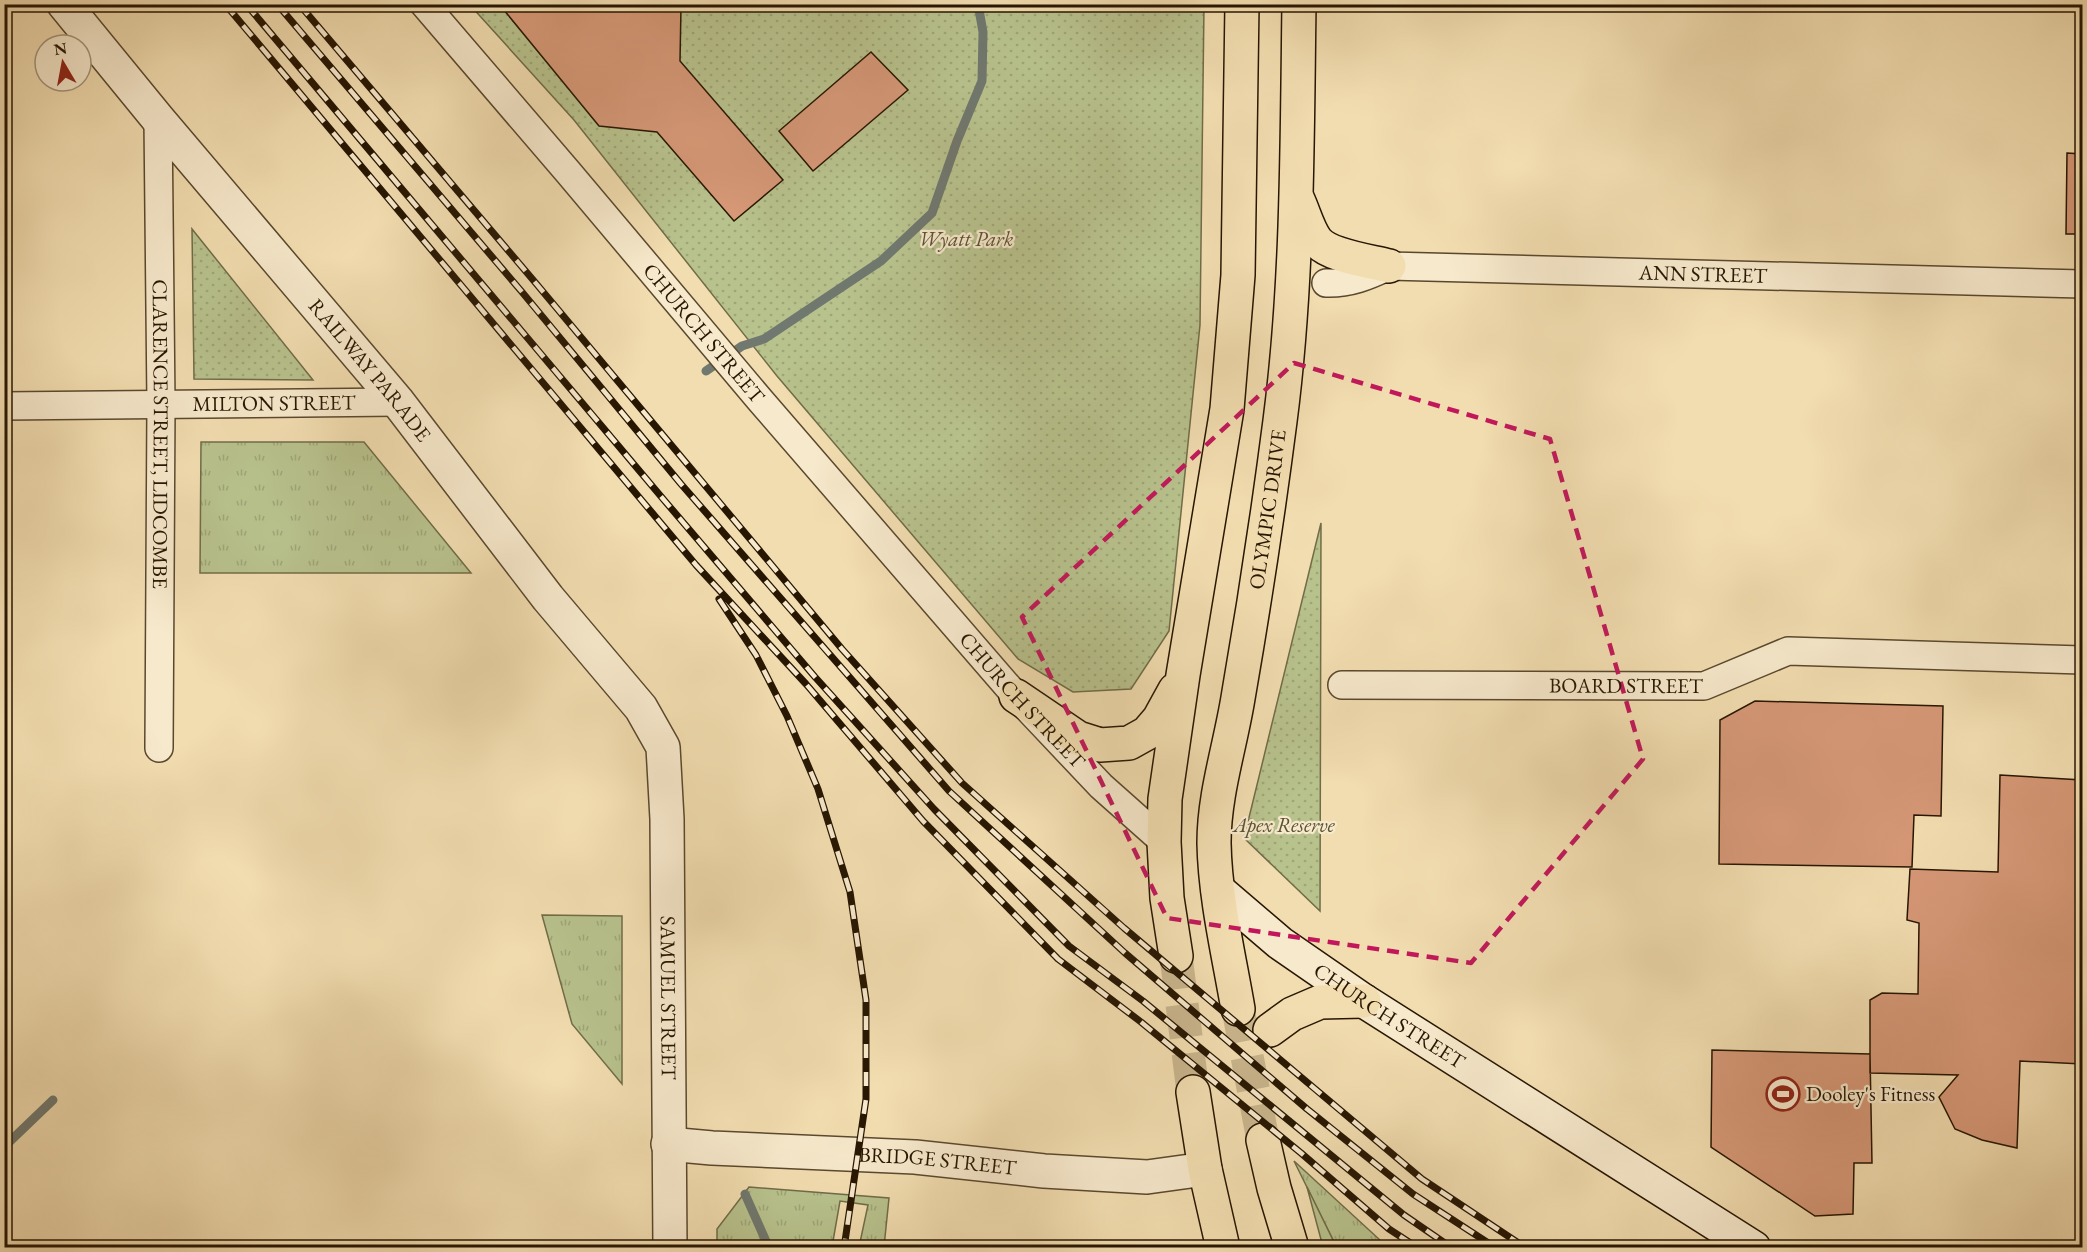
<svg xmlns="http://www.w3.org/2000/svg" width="2087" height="1252" font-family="'EB Garamond',serif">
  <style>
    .grass { fill: url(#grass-tufts); stroke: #706c48; stroke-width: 1.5 }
    .park { fill: url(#park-dots); stroke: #706c48; stroke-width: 1.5 }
    .garden { fill: #b8c28d; stroke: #706c48; stroke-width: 1.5 }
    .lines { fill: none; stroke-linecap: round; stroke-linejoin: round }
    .stream { stroke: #70786f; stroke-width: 9 }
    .building { fill: #d69877; stroke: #271602; stroke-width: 1.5 }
    .trunk-tunnel { stroke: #c9b58d; stroke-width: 33; stroke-dasharray: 33 16; stroke-linecap: butt }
    .minor-casing { stroke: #5a482e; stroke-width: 30 }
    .tertiary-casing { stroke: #5a482e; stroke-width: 36 }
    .secondary-casing { stroke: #271602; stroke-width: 36 }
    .trunk-casing { stroke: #271602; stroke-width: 36 }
    .minor { stroke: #f7e9cc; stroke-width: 27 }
    .tertiary { stroke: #f7e9cc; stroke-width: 33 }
    .secondary { stroke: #f7e9cc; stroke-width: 33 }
    .trunk { stroke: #f2ddb0; stroke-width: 33 }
    .rail-casing { stroke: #271602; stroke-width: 7 }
    .rail { stroke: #f7e9cc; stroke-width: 4.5; stroke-dasharray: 14; stroke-linecap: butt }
    .marked { fill: none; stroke: #c2185b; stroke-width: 4.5; stroke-dasharray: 12 8; stroke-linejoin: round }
    .labels { text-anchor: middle; stroke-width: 4.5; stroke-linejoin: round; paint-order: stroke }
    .park-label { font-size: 21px; font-style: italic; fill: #5a5233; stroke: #f7e9cc }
    .street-label { font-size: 21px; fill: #271602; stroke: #f7e9cc }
    .poi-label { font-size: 21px; fill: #271602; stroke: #f7e9cc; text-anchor: start }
  </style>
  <defs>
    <pattern id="grass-tufts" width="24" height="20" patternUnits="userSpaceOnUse" patternTransform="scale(1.5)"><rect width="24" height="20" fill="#b8c28d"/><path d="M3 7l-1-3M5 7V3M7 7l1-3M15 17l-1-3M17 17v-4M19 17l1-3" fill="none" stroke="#9ea678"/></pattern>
    <pattern id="park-dots" width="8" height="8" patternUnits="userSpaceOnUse" patternTransform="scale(1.5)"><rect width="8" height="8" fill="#b8c28d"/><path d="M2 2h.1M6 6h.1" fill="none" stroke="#9ea678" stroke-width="1.8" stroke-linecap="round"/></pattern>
  </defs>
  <rect width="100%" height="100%" fill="#f2ddb0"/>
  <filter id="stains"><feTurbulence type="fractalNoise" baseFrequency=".00333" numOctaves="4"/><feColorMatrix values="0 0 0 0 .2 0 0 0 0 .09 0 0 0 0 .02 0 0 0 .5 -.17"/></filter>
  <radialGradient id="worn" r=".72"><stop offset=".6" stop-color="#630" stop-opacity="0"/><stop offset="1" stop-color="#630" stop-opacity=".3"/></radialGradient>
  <path class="grass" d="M 201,442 L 364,442 L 471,573 L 200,573 Z
    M 542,915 L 622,916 L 622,1084 L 572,1024 Z
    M 1294,1161 L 1381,1241 L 1391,1247 L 1340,1247 L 1335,1244 Z
    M 749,1187 L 889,1198 L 884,1247 L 859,1247 L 868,1205 L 840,1201 L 832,1247 L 717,1247 L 717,1229 Z"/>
  <path class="park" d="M 470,5 L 1204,5 L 1200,325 L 1169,631 L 1131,689 L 1073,692 L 1018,659 L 777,376 L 574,120 Z
    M 192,229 L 313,380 L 194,379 Z
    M 1321,523 L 1320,911 L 1244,838 Z"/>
  <path class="garden" d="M 1307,1187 L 1335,1244 L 1340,1247 L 1323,1247 Z"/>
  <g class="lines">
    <path class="stream" d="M 706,371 L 742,346 L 764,339 L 881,261 L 932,213 L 957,141 L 982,81 L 983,32 L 978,4
      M 4,1147 L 53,1100
      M 745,1194 L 769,1248"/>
  </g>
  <path class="building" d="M 499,4 L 685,4 L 681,7 L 680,61 L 783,180 L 734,221 L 657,132 L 599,126 Z
    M 871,52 L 908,90 L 813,171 L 779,131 Z
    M 2067,153 L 2082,154 L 2082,234 L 2066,234 Z
    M 2082,338 L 2082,432 L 2081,431 Z
    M 2080,552 L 2082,552 L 2082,648 L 2078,648 Z
    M 1755,701 L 1943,706 L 1941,816 L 1914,815 L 1912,867 L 1719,864 L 1720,720 Z
    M 2000,775 L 2082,780 L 2082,1064 L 2020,1061 L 2017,1148 L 1982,1140 L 1955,1129 L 1939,1097 L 1958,1075 L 1870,1073 L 1870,1000 L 1882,993 L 1918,994 L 1919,923 L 1907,920 L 1910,869 L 1998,872 Z
    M 1712,1050 L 1870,1054 L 1872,1163 L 1854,1163 L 1853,1214 L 1815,1216 L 1711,1147 Z"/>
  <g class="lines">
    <path class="trunk-tunnel" d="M 1176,956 L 1193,1092
      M 1238,1009 L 1263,1140"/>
    <defs>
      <g id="minor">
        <path id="s1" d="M 424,4 L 568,172 L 760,400 L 1016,696 L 1101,786 L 1164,842"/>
        <path id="s2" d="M 158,119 L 161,404 L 159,748"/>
        <path id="s3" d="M 1326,283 C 1349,284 1368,276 1389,266 L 2082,284"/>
        <path id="s4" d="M 4,406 L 398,402"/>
        <path id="s5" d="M 1342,685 L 1704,686 L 1788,651 L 2082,660"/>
      </g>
      <g id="tertiary">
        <path id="s6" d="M 64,4 L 158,119 L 398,402 L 548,598 L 641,708 L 663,747 L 667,819 L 670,1248"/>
        <path id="s7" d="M 668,1144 L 712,1148 L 915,1157 L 1044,1171 L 1147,1177 L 1205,1169"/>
      </g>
      <g id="secondary">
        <path id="s8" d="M 1218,890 L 1280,943 L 1364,1001 L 1754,1248"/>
      </g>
      <g id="trunk">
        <path d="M 1298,200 C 1304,213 1308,229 1316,240 C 1328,256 1370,261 1389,266"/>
        <path d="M 1016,696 L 1078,738 L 1100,745 L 1129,743 L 1147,733 L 1159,719 L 1175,690"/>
        <path d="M 1176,956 L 1167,898 L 1164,842 L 1165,799 L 1183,675 L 1227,409 L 1238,275 L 1242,4"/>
        <path id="s9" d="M 1238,1009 C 1229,956 1215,898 1214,843 C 1214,794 1230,747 1238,698 C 1254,606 1268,514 1280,421 C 1298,283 1297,143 1299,4"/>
        <path d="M 1270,1030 L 1292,1014 L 1320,1002 L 1364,1001"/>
        <path d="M 1193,1092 L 1205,1169 L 1223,1248"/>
        <path d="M 1263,1140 L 1274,1188 L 1292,1248"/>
      </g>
    </defs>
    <use href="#minor" class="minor-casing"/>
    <use href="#tertiary" class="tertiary-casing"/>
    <use href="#secondary" class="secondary-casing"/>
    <use href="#trunk" class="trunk-casing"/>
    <use href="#minor" class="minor"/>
    <use href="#tertiary" class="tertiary"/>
    <use href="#secondary" class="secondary"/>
    <use href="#trunk" class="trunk"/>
    <defs>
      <path id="rail" d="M 225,4 L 696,565 L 806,684 L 923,821 L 1058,959 L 1141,1022 L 1301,1153 L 1389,1229 L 1418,1248
        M 246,4 L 664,500 L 815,677 L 934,809 L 1069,946 L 1143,1001 L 1404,1215 L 1452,1248
        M 277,4 L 522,292 L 681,484 L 949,791 L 1125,953 L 1307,1109 L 1413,1194 L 1496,1248
        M 299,4 L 534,281 L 842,649 L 962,783 L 1124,928 L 1422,1179 L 1526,1248
        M 719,599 L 756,655 L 787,716 L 818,789 L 850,892 L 866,1000 L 866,1099 L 844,1248"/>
    </defs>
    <use href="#rail" class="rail-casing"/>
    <use href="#rail" class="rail"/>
  </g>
  <path class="marked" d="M 1294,363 L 1550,439 L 1643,759 L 1471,963 L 1167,918 L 1022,617 Z"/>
  <defs>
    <symbol id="stadium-ring" viewBox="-11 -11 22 22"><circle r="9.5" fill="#f7e9cc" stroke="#8f2418" stroke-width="1.5"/><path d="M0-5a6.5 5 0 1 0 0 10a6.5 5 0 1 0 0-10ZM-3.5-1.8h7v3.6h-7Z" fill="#8f2418"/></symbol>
  </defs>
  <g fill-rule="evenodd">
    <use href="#stadium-ring" x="1764" y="1075" width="38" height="38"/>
  </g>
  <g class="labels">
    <g class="park-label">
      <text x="966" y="246">Wyatt Park</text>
      <text x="1284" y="832">Apex Reserve</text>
    </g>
    <g class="street-label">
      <text dy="7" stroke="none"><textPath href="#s3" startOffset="380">ANN STREET</textPath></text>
      <text dy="7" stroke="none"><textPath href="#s1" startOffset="432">CHURCH STREET</textPath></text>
      <text dy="7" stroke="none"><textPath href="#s6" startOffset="477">RAILWAY PARADE</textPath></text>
      <text dy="7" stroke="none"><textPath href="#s4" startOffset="270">MILTON STREET</textPath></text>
      <text dy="7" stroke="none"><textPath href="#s2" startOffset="315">CLARENCE STREET, LIDCOMBE</textPath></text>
      <text dy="7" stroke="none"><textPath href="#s9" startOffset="506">OLYMPIC DRIVE</textPath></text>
      <text dy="7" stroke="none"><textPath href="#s5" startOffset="284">BOARD STREET</textPath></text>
      <text dy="7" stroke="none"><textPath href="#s1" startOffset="918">CHURCH STREET</textPath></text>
      <text dy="7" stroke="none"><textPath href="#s6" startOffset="1206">SAMUEL STREET</textPath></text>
      <text dy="7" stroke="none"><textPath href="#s8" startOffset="213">CHURCH STREET</textPath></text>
      <text dy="7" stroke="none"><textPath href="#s7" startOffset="270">BRIDGE STREET</textPath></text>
    </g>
    <g class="poi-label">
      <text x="1806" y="1101">Dooley's Fitness</text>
    </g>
  </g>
  <rect width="2087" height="1252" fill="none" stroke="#f2ddb0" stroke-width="24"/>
  <rect x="6" y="6" width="2075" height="1240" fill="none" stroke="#271602" stroke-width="3"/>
  <rect x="12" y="12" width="2063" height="1228" fill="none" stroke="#271602" stroke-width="1.5"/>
  <g transform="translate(63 63) rotate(350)"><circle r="28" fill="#f7e9cc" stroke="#a4957b" stroke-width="1.5"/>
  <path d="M0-4.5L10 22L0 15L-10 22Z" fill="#8f2418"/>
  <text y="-9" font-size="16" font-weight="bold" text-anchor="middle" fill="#271602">N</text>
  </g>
  <rect width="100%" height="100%" filter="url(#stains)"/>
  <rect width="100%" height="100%" fill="url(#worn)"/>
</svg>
